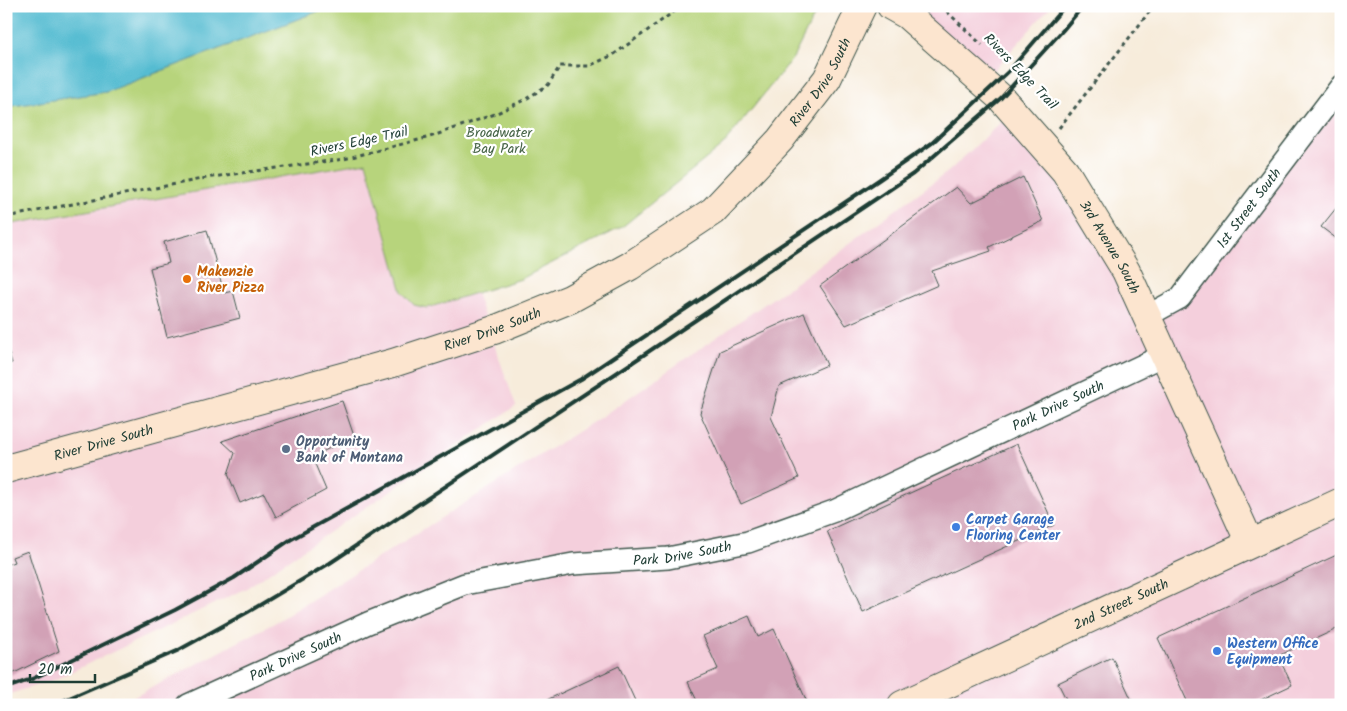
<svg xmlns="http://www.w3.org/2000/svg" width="1347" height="711" font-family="Kalam,sans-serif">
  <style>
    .built { fill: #f4cfdc }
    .green { fill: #b7d47b; stroke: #6b8858 }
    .water { fill: #54bcd1; stroke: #3a7c82 }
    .building { fill: #d2a1b6 }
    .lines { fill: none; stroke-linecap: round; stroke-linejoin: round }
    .street-casing { stroke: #3f574d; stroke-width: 24 }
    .secondary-casing { stroke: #3f574d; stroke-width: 30 }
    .path { stroke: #3f574d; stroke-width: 3; stroke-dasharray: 4 4; stroke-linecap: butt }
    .street { stroke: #fff; stroke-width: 21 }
    .secondary { stroke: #fce5cf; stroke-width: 28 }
    .rail { stroke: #1f3d34; stroke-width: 4 }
    .food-dot { fill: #e8710a; stroke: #fff; stroke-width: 2 }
    .service-dot { fill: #5c6f8a; stroke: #fff; stroke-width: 2 }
    .shop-dot { fill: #3f7fe0; stroke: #fff; stroke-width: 2 }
    .labels { text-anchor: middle; stroke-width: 4.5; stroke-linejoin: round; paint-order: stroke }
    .street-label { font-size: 14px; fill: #1f3d34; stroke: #fff }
    .park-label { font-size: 14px; fill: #456346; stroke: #fff }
    .food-label { font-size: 14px; font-weight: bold; fill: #c56008; stroke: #fff; text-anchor: start }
    .service-label { font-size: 14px; font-weight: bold; fill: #4e5e75; stroke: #fff; text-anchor: start }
    .shop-label { font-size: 14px; font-weight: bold; fill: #366cbe; stroke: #fff; text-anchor: start }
  </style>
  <rect width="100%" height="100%" fill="#fff"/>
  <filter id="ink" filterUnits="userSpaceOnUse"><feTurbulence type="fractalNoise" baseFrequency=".02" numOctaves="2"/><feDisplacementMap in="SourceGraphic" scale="10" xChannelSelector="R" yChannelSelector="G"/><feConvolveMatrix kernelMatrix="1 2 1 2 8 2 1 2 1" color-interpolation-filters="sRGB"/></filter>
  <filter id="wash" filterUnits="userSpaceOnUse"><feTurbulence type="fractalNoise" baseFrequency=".0096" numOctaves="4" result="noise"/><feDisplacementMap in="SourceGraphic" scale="20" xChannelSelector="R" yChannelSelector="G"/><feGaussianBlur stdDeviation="1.12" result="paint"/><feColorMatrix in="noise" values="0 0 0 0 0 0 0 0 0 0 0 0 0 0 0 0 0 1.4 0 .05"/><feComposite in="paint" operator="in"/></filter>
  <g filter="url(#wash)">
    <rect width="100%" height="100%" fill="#f7ecdb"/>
    <path class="built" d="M 891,6 L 1051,6 L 983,82 Z
      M 1341,86 L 1341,705 L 119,705 L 278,621 L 601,417 L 795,283 L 949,171 L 1013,111 L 1146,315 L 1180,298 Z
      M 366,162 L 402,292 L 427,308 L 476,293 L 516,406 L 245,589 L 54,680 L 6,695 L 6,225 Z"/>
    <path class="green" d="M 332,6 L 819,6 L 793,58 L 723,145 L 622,227 L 521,279 L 427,308 L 414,305 L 402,292 L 366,162 L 6,225 L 6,107 L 106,92 Z"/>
    <path class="water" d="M 6,6 L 332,6 L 106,92 L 6,107 Z"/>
    <g id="blocks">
      <path class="building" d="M 1023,177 L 1043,221 L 989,247 L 991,251 L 932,271 L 938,285 L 846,325 L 820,286 L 956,187 L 971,203 Z
        M 1341,202 L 1341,242 L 1321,227 Z
        M 207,230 L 224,293 L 233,291 L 240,318 L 167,337 L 150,268 L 169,263 L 164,242 Z
        M 804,313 L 827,365 L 779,386 L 771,417 L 799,478 L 741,504 L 700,413 L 720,351 Z
        M 6,343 L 12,363 L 6,364 Z
        M 342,401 L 354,436 L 312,457 L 326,490 L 276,517 L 264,493 L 240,503 L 228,474 L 235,453 L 222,441 Z
        M 1017,444 L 1054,525 L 863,612 L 827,531 Z
        M 28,551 L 59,651 L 6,677 L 6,565 L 14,562 L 12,557 Z
        M 1341,553 L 1341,627 L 1278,656 L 1292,685 L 1250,705 L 1189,705 L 1158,638 Z
        M 749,616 L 758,637 L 774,629 L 808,704 L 699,705 L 688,682 L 718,669 L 703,636 Z
        M 1112,657 L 1134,705 L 1069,705 L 1058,683 Z
        M 619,666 L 637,705 L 536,705 Z"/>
    </g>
  </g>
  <g filter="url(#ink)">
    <use href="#blocks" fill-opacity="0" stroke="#3f574d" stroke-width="1"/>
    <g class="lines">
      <defs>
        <g id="street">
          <path id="s1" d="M 1147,316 L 1180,298 L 1341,86"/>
          <path id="s2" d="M 188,705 L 368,623 L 465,584 L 573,564 L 668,558 L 748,542 L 834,511 L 1164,355"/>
        </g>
        <g id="secondary">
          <path id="s3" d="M 891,6 L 907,15 L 1001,98 L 1065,171 L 1126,271 L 1250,543"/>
          <path id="s4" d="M 6,469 L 393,363 L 494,330 L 570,299 L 630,266 L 713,211 L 780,140 L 827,79 L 862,6"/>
          <path id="s5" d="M 902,705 L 1341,502"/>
        </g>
      </defs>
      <use href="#street" class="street-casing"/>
      <use href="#secondary" class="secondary-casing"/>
      <path class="path" d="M 941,6 L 982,45
        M 1059,128 L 1154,6
        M 6,217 L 212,177 L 344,159 L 430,137 L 495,114 L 526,99 L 548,85 L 560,66 L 589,66 L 613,55 L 682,6"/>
      <use href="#street" class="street"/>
      <use href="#secondary" class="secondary"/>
      <path class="rail" d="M 6,688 L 32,679 L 175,610 L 234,578 L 290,540 L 581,379 L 880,179 L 932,143 L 1009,71 L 1065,6
        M 53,705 L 177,651 L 248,612 L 330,563 L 633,362 L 913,174 L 1001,98 L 1063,30 L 1083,6"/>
    </g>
  </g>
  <circle class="food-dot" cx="187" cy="279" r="5"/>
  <circle class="service-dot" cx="286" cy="449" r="5"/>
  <g class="shop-dot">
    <circle cx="956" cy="527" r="5"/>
    <circle cx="1217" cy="651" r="5"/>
  </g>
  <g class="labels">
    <g class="street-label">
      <text transform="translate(1021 71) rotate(46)" y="5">Rivers Edge Trail</text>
      <text dy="5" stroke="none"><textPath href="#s4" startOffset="926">River Drive South</textPath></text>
      <text transform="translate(359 141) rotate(-12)" y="5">Rivers Edge Trail</text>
      <text dy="5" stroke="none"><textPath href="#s1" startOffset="151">1st Street South</textPath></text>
      <text dy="5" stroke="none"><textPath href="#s3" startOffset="329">3rd Avenue South</textPath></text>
      <text dy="5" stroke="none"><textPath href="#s4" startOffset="506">River Drive South</textPath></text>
      <text dy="5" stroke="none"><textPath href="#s2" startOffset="928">Park Drive South</textPath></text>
      <text dy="5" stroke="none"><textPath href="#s4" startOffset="101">River Drive South</textPath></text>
      <text dy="5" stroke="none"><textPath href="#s2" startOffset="522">Park Drive South</textPath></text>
      <text dy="5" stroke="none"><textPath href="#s5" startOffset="241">2nd Street South</textPath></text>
      <text dy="5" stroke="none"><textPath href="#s2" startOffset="118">Park Drive South</textPath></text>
    </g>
    <g class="park-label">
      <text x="499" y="137">Broadwater<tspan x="499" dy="16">Bay Park</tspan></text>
    </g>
    <g class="food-label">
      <text x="197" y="276">Makenzie<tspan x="197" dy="16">River Pizza</tspan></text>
    </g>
    <g class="service-label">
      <text x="296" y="446">Opportunity<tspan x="296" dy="16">Bank of Montana</tspan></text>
    </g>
    <g class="shop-label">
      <text x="966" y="524">Carpet Garage<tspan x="966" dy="16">Flooring Center</tspan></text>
      <text x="1227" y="648">Western Office<tspan x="1227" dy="16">Equipment</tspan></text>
    </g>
  </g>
  <rect width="1347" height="711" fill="none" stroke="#fff" stroke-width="25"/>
  <path d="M30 674v8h65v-8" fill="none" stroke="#1f3d34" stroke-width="2.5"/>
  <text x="38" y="674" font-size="15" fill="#1f3d34" stroke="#ffffff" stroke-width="4" paint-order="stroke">20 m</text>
</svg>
